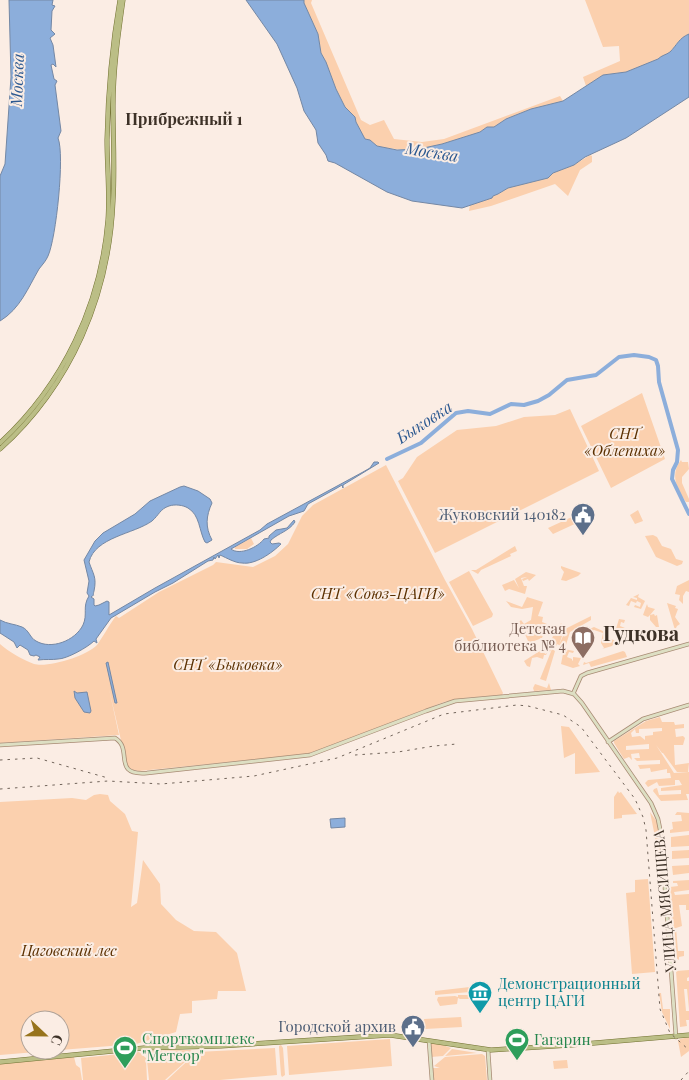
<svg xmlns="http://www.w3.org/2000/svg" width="689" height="1080" font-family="'Playfair Display',serif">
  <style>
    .green { fill: #fbd0ae; fill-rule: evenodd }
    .water { fill: #8caedb; stroke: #7488a5 }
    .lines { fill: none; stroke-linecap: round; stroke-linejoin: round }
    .river { stroke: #8caedb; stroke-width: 4 }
    .secondary-casing { stroke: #a88b74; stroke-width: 4.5 }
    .primary-casing { stroke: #727131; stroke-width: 5 }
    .secondary { stroke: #dddfc3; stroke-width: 3 }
    .primary { stroke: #bbbe86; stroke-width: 4 }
    .rail { stroke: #71645a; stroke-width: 1; stroke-dasharray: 2.5 5; stroke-linecap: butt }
    .labels { text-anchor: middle; stroke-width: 4; stroke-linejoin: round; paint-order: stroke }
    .park-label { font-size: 15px; font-style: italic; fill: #5b3001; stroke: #fbede4 }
    .service-label { font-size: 15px; fill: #4e5e75; stroke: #fbede4; text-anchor: end }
    .education-label { font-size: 15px; fill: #785e54; stroke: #fbede4; text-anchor: end }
    .street-label { font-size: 15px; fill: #3d3127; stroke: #fbede4 }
    .culture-label { font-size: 15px; fill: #0d838f; stroke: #fbede4; text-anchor: start }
    .leisure-label { font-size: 15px; fill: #27864d; stroke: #fbede4; text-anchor: start }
    .water-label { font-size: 16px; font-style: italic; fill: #2b5890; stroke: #fbede4 }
    .neighbourhood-label { font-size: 16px; font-weight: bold; fill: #3d3127; stroke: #fbede4 }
    .district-label { font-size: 20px; font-weight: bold; fill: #3d3127; stroke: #fbede4 }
  </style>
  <rect width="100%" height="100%" fill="#fbede4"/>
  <path class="green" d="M 304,0 L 312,0 L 311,3 L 361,120 L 370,125 L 384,120 L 394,139 L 422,142 L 444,139 L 560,96 L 563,101 L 531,109 L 506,119 L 494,127 L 487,127 L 480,132 L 442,144 L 419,149 L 408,150 L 385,148 L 377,146 L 370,140 L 365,139 L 356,122 L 355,117 L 345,107 L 336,89 L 326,62 L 321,53 L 318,34 L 304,3 Z
    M 585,0 L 689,0 L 689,34 C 678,39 677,44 670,52 C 666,55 662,55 658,59 L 626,72 L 603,75 L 586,86 L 583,77 L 620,61 L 619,46 L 603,47 Z
    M 590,155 L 592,156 L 592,162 L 580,170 L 568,196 L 555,184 L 491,206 L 469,211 L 470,204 L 492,198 L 493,196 L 499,194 L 508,188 L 548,178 L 553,173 L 574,165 Z
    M 642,393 L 665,459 L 611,488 L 581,426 Z
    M 570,409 L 599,471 L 435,553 L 398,481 L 403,478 L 417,457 L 457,430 L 496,426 L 524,417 L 555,415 Z
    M 681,460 L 682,462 L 688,462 L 689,469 L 682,477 L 682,483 L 689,499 L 689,502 L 686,502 C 676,488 670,474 681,460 Z
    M 386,465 L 445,580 L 472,629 L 503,693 L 502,695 L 464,698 L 444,702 L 310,754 L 139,771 L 133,770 L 127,766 L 109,689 L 119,735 L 0,743 L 0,644 C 9,652 23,660 34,664 C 48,668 87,656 97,645 C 103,637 109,625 116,616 L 119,618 L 159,592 L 213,565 L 216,562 L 253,567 L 275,556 L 288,544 L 302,516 L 313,505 Z
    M 638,510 L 643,521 L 635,524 L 630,515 Z
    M 574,516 L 579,522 L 553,534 L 548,528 Z
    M 653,535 L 657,537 L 662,546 L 671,549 L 676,559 L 683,561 L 682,564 L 677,566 L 656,557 L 645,536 Z
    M 251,538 L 254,544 L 247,549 L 235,549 L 235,547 Z
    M 515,546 L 517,551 L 510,554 L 511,556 L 481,570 L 478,574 L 471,570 L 476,570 Z
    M 561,566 L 581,573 L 578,576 L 566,581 L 561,580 L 564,572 L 561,568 Z
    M 469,571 L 493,614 L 492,617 L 473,626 L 449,582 Z
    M 526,572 L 536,575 L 529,581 L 528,579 L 523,581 L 522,579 L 527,577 L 521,578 L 524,586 L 527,586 L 525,594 L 509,589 L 505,591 L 502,585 L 514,580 L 519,588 L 515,579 Z
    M 689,580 L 689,592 L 686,591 L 683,596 L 683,604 L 679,600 L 680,595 L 675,594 L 677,586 Z
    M 639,594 L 638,597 L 645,601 L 641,609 L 634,607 L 635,605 L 640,607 L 641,603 L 637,601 L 636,603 L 631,601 L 629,606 L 626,605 L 631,598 L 637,600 L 637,598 L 633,597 Z
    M 527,597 L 543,602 L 538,616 L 543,617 L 542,622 L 547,624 L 542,638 L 529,643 L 519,622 L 521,620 L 524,624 L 531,620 L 533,607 L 522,609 L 511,607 L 506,601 L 522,607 Z
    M 667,603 L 676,606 L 675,608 L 678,609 L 675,617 L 680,624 L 677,626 L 675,630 Z
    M 647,604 L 648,607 L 655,609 L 650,615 L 654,614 L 655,616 L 657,615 L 659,627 L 656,627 L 650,620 L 650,615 L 648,617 L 643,615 Z
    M 591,616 L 591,620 L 570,632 L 565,648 L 559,645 L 563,636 L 566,637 L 563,635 L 565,629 Z
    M 619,619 L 625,620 L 624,623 L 621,622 L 620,626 L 625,628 L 623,632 L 627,633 L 622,636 L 616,634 L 615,632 Z
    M 561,623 L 564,629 L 562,635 L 561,635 L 562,636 L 559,645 L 557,644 L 555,648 L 555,646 L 552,646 L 550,652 L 547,646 L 550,644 L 556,628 L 559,629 Z
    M 594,627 L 605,632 L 606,637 L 616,641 L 619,637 L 623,642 L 621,644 L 618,641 L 615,642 L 612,646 L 602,649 L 604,648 L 601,643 L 603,633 L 594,630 L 583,636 L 582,642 L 581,641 L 579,646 L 574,645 L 578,634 Z
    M 543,649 L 545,654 L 547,653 L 546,655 L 544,655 L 543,659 L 537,657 L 532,658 L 530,667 L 527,666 L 524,661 Z
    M 552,649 L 555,651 L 546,681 L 540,679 Z
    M 564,649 L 574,651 L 573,653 L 569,652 L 567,657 L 572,659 L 572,660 L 573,661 L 573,657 L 581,658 L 578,664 L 580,666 L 573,668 L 561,664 Z
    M 623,651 L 625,652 L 627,657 L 591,667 L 589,663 L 583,665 L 584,662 L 586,663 Z
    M 549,683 L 551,690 L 534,691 L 533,688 L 535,684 L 547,688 Z
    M 660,717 L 662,722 L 674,722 L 675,725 L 684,724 L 684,728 L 675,729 L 676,737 L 683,736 L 685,738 L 683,745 L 674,745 L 675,765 L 689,763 L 688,772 L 677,772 L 663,753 L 662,753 L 656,745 L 674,773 L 689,772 L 689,794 L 686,794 L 688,800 L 661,801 L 653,791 L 654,789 L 657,788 L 659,795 L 681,794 L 681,790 L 661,791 L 661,788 L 682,785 L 679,780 L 675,780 L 675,785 L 659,786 L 657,782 L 648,787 L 645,783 L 648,780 L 671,778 L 670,773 L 667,773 L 667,769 L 651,772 L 650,768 L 640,769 L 638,765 L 660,764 L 660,760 L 637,761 L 634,758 L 640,758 L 639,753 L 631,754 L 632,760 L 629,757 L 624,759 L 614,743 L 614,741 L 646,721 ZM 662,728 L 662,731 L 653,732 L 653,735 L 645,736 L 645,740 L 640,736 L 632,737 L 631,733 L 635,729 L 636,733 L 639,733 L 639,729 ZM 649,744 L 649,749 L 626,750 L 626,746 Z
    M 561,726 L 569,727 L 600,772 L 575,774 L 575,753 L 564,758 Z
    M 618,791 L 619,793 L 621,792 L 637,814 L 622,815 L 622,818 L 614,819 L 614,797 Z
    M 100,794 L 108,795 L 110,801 L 125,814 L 132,831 L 138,832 L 131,907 L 137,903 L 143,860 L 160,884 L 161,904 L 176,920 L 194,931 L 216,932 L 237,953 L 246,991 L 218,991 L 217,999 L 192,1001 L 192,1013 L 180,1014 L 176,1032 L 136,1044 L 60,1050 L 60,1020 L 30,1020 L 30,1050 L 60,1050 L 0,1055 L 0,802 L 72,798 L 86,800 L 94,795 Z
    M 650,812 L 660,826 L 663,865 L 658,865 L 656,842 Z
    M 677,812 L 689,813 L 689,831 L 670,833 L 670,830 L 673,829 L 672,822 L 682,821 L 681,815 L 675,815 Z
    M 689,835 L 689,846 L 671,847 L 671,837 Z
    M 689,850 L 689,858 L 672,859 L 672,851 Z
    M 689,865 L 689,873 L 673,875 L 672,866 Z
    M 648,879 L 655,972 L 632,974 L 626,893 L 635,892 L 635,880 Z
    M 689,880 L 689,890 L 674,892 L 675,895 L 689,894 L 689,910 L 686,910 L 686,905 L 679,905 L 682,926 L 676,928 L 678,951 L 684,951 L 684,956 L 679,957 L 679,960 L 675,957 L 670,887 L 678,886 L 677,883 L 673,883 L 673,881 Z
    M 689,970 L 689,977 L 687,978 L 687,981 L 689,981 L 689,1009 L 687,989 L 684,989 L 686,1011 L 689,1011 L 689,1020 L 686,1020 L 687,1026 L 680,1027 L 676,971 Z
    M 470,987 L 470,992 L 435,995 L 435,991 Z
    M 659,993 L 661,993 L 663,1009 L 670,1009 L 670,1029 L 662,1012 Z
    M 458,995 L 471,995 L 471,999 L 460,999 L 458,998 L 457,1004 L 440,1006 L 437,1000 L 438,997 L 455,996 L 458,997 Z
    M 461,1017 L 462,1027 L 425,1029 L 424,1019 Z
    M 689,1037 L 689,1051 L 681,1057 L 678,1041 L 680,1039 Z
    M 390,1039 L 392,1066 L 289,1075 L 287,1046 Z
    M 432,1043 L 443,1045 L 451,1048 L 443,1056 L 431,1057 L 430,1045 Z
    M 281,1045 L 283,1048 L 285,1075 L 282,1077 L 281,1075 L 279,1048 L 279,1046 Z
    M 275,1048 L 277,1075 L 220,1080 L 167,1080 L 197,1052 Z
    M 452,1049 L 477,1053 L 445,1056 Z
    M 190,1050 L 195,1053 L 165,1080 L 149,1080 L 146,1051 Z
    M 139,1052 L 146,1058 L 147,1080 L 83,1080 L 81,1058 Z
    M 482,1054 L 485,1056 L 487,1080 L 433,1080 L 432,1068 L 440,1068 L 434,1066 L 445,1057 Z
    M 74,1057 L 76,1065 L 80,1068 L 82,1080 L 0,1080 L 0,1064 Z
    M 567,1060 L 568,1068 L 554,1069 L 553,1061 Z"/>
  <path class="water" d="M 9,0 L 53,0 L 52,5 L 55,6 L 52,11 L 51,30 L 55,34 L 50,38 L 53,45 L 56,67 L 53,64 L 51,65 L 54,79 L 57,81 L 55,85 L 61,131 L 58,138 C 65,155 56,239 48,256 C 46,261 42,265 39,269 C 28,288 20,309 0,321 L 0,176 L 5,164 L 11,77 Z
    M 246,0 L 304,0 L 304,3 L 318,34 L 321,53 L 326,62 L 336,89 L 345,107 L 355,117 L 356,122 L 365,139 L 370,140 L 377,146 L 397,150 L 419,149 L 442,144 L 480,132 L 487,127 L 494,127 L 506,119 L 531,109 L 563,101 L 603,75 L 626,72 L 658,59 C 662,55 666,55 670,52 C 677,45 679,38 689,34 L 689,97 L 626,138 L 585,157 L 574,165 L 553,173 L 548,178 L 508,188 L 498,194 L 493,196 L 492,198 L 462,208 L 412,201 L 387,192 L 335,163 L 328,161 L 326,155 L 318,143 L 316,130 L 304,111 L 297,88 L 277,44 Z
    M 374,462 L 378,462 L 379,463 L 343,485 L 343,488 L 342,485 L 337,488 L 308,504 L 304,511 L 289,516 L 231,549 C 240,556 258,547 264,539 L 269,538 L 269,536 L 276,530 L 287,528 L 294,520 L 295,522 C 289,531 279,533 271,540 L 270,542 L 272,544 L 279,543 L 281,544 C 272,553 255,565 242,563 C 235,563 227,558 220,555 L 219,558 L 218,555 L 215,559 L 214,557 L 213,560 L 208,561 L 173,583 L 155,592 L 111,618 L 96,639 L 97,643 L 94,641 C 88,647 67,659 58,659 C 52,660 45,659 38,660 L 40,657 L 36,655 L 34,656 L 30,655 L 28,650 L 20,645 L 17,648 L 14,642 L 0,633 L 0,620 C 7,624 15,624 22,627 C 29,630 30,638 36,641 C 51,650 75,641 83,625 C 88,614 82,607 89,596 L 87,593 L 89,581 L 84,560 L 95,541 L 103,533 L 135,514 L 150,501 L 180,487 L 184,486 L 198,491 L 210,499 L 212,503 C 206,516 205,527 212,540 L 207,543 L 205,542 C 199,531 200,515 188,508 C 183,505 175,504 169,506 C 160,509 159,515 152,521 C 134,534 95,537 89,562 C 93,574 97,577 94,591 C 92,598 96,593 91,597 L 94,599 L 94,605 L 95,606 L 99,605 L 107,601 L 109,602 L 109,615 L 155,588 L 260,530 L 267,524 L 363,472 L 370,468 Z
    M 108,662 L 117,703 L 115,703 L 106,663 Z
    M 74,691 L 77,693 L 87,692 L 91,711 L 90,713 L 84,712 L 75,698 Z
    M 345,818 L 345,827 L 331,828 L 330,819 Z"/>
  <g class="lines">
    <path class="river" d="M 387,459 L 421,443 L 456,413 L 468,411 L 490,414 L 511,404 L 524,405 L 538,401 L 549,395 L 567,380 L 596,375 L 619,357 L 634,355 L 649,357 L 656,360 L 658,366 L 659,382 L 678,450 L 677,462 L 673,470 L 672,479 L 689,514"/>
    <defs>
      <path id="secondary" d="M 573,694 L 581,676 L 587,673 L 689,644
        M 608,742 L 643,719 L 689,705
        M 0,745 L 115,738 C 134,749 111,776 147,773 L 310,755 L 426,711 L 455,701 L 563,691 L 574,694 L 582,703 L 651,803 L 658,819 L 661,834 L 676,1037
        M 429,1041 L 432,1080
        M 488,1050 L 490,1080"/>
      <path id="primary" d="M 0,443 C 63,385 101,305 108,220 C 110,193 107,166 107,140 C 108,93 112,46 120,0
        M 0,449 C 71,385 109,296 113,201 C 115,169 113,137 113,106 C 113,70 118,35 123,0
        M 0,1062 L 144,1048 L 221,1046 L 390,1035 L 491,1050 L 571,1045 L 689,1035"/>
    </defs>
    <use href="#secondary" class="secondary-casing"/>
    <use href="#primary" class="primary-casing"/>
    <use href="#secondary" class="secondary"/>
    <use href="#primary" class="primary"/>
    <path class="rail" d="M 355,755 L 398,752 L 434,746 L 457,744
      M 0,760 L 37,758 L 108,778
      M 0,789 L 108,781 L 161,784 L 254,776 L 337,758 L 444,714 L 517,705 L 528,706 L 563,715 L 581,727 L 635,799 L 643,817 L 646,830 L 660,1009 L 670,1033 L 689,1050
      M 681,1080 L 689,1071"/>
  </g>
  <defs>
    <symbol id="civic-pin" viewBox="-11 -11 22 30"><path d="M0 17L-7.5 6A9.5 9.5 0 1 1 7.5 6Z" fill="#5c6f8a" stroke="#fbede4"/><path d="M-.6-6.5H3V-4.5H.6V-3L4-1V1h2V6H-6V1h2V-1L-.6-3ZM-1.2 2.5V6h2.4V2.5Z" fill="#fff"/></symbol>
    <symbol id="library-pin" viewBox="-11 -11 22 30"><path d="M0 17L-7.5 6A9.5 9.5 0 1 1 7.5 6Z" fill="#8d6e63" stroke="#fbede4"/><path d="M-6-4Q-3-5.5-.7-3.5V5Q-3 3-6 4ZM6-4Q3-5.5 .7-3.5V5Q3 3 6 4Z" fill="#fff"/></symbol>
    <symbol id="museum-pin" viewBox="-11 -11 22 30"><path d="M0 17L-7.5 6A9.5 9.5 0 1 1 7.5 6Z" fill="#0f9aa8" stroke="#fbede4"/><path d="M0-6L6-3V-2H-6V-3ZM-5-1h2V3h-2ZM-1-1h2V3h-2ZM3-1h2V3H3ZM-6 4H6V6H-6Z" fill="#fff"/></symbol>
    <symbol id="stadium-pin" viewBox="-11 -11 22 30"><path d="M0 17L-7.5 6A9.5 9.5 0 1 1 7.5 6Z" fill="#2e9e5b" stroke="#fbede4"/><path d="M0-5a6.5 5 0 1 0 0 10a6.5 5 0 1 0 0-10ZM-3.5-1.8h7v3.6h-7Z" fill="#fff"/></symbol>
  </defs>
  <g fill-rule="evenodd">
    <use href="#civic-pin" x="569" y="501" width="28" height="38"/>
    <use href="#library-pin" x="569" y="624" width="28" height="38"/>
    <use href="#museum-pin" x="466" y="979" width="28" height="38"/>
    <use href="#civic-pin" x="399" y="1013" width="28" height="38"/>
    <use href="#stadium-pin" x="503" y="1026" width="28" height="38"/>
    <use href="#stadium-pin" x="111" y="1034" width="28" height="38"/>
  </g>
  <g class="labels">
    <g class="park-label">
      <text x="625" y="439">СНТ<tspan x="625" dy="17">«Облепиха»</tspan></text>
      <text x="378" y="599">СНТ «Союз-ЦАГИ»</text>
      <text x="228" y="670">СНТ «Быковка»</text>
      <text x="69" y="956">Цаговский лес</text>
    </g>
    <g class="service-label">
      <text x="566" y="520">Жуковский 140182</text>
      <text x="396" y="1032">Городской архив</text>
    </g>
    <g class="education-label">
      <text x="566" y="634">Детская<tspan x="566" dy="17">библиотека № 4</tspan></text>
    </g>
    <g class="street-label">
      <text transform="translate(665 901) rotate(-95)" y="5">УЛИЦА МЯСИЩЕВА</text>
    </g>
    <g class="culture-label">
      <text x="498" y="989">Демонстрационный<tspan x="498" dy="17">центр ЦАГИ</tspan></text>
    </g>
    <g class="leisure-label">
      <text x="142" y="1044">Спорткомплекс<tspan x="142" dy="17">"Метеор"</tspan></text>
      <text x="534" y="1045">Гагарин</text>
    </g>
    <g class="water-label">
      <text transform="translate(17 80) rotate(-88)" y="6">Москва</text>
      <text transform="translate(432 152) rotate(9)" y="6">Москва</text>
      <text transform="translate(424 422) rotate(-33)" y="6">Быковка</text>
    </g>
    <g class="neighbourhood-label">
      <text x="184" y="125">Прибрежный 1</text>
    </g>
    <g class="district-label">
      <text x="641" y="641">Гудкова</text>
    </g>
  </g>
  <g transform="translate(45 1035) rotate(112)"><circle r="24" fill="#fbede4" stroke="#afa298"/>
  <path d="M0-4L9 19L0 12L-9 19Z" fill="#97741d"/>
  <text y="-8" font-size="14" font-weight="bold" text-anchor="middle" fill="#3d3127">С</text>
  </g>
</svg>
